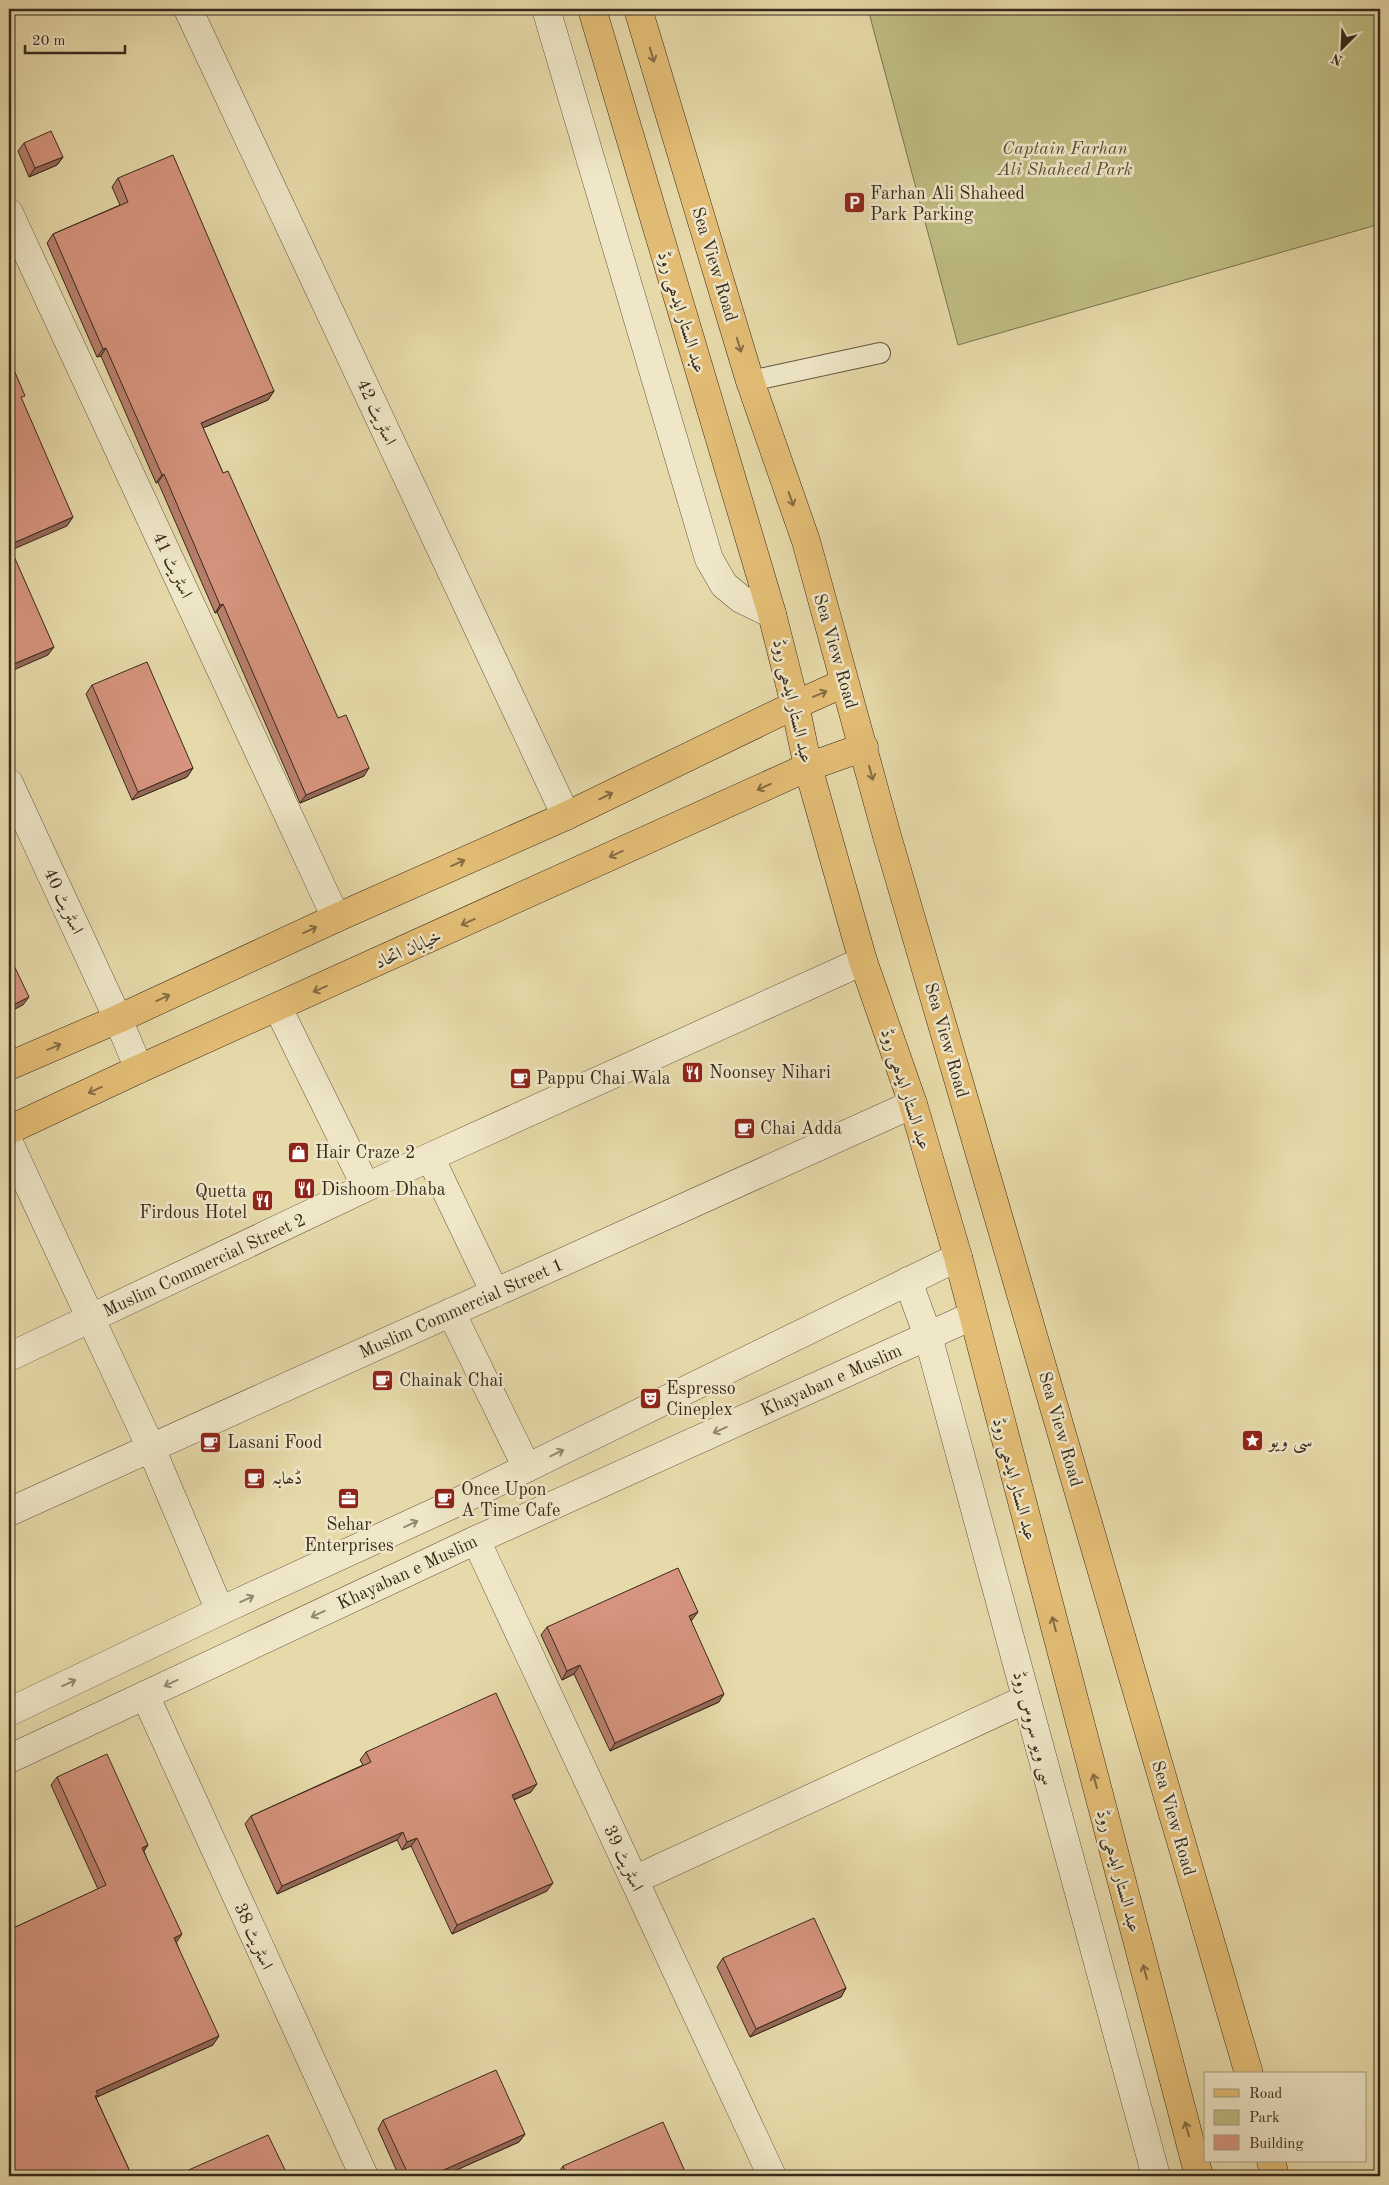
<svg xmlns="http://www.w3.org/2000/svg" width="1389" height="2185" font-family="'Old Standard TT',Amiri,serif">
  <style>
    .green { fill: #bebd83; stroke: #7a7350 }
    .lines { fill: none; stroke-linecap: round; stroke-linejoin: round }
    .service-casing { stroke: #635540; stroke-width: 22 }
    .minor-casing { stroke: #635540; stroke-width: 29 }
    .tertiary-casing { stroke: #635540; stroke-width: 29 }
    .primary-casing { stroke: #37291c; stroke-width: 29 }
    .service { stroke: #efe7c8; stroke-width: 20 }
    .minor { stroke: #efe7c8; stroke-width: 28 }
    .tertiary { stroke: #efe7c8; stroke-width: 28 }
    .primary { stroke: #e4bd75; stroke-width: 28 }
    .wall { fill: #b87f6c; stroke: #37291c }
    .shaded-wall { fill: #966858; stroke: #37291c }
    .building { fill: #d6947e; stroke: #37291c }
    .oneway { stroke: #856c44 }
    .oneway2 { stroke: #938872 }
    .labels { text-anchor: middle; stroke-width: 5; stroke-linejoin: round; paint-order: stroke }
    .park-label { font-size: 18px; font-style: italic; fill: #594e36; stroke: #efe7c8 }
    .poi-label { font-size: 18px; fill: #37291c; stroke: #efe7c8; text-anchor: start }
    .street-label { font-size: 18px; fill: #37291c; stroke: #efe7c8 }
  </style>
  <rect width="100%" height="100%" fill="#e7daaa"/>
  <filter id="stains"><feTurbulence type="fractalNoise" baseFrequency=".004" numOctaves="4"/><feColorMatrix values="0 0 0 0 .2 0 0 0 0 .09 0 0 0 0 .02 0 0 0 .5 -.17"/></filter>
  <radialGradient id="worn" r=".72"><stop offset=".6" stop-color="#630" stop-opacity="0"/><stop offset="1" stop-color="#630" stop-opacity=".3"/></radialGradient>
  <path class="green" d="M 868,9 L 1380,9 L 1380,224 L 958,345 Z"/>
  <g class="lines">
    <defs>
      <path id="service" d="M 750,381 L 880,353"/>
      <path id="minor" d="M 188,9 L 566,816
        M 546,9 L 709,559 L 724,585 L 741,599 L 772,614
        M 9,213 L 336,918
        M 9,783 L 118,1019 L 139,1069
        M 278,1008 L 366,1187
        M 9,1143 L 151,1448 L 220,1611
        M 430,1157 L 495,1293
        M 908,1281 L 928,1336 L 1156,2176
        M 451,1312 L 527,1468
        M 9,1357 L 430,1157 L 863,961
        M 9,1512 L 913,1104
        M 476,1540 L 772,2176
        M 145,1695 L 364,2176
        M 634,1880 L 1026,1699"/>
      <path id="tertiary" d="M 9,1712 L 220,1611 L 451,1505 L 958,1257
        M 9,1759 L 476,1540 L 972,1316"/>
      <path id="primary" d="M 592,9 L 772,614 L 795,705 L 808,767 L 863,961 L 913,1104 L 958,1257 L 1199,2176
        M 638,9 L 750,381 L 806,541 L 887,836 L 1249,2074
        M 9,1066 L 118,1019 L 336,918 L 566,816 L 795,705 L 844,683
        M 9,1130 L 139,1069 L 808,767 L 864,747
        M 1271,2161 L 1275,2176"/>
    </defs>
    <use href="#service" class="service-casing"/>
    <use href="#minor" class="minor-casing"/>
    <use href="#tertiary" class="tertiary-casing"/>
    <use href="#primary" class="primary-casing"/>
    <use href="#service" class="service"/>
    <use href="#minor" class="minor"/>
    <use href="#tertiary" class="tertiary"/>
    <use href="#primary" class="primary"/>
  </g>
  <path class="wall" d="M 24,143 L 63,157 L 57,165 L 29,177 L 18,151 Z
    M 118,178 L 274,391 L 268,400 L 203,428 L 223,473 L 364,776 L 300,803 L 217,612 L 215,613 L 158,482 L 156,483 L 101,356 L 97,357 L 47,243 L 53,234 L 120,205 L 112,187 Z
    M 92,685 L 193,768 L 187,777 L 132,800 L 86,694 Z
    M 692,1620 L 691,1621 L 719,1702 L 610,1751 L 574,1674 L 562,1680 L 541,1635 L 547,1627 Z
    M 366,1752 L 531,1792 L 514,1800 L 547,1891 L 452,1934 L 411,1846 L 402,1850 L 397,1840 L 277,1894 L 245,1824 L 251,1816 L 363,1765 L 360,1760 Z
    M 57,1777 L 148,1845 L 144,1851 L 213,2045 L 97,2097 L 96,2098 L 132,2176 L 9,2176 L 9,1930 L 98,1889 L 51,1785 Z
    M 723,1958 L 846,1988 L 841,1997 L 750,2037 L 717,1967 Z
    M 383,2120 L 525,2134 L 519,2142 L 443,2176 L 399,2176 L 378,2129 Z
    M 563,2166 L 687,2176 L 558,2176 L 557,2175 Z"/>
  <path class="shaded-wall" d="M 63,157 L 57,165 L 29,177 L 35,168 Z
    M 106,348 L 101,356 L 97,357 L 103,349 Z
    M 274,391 L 268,400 L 196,431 L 201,423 Z
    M 164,474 L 158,482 L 156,483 L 162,475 Z
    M 73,517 L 67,526 L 9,551 L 9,545 Z
    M 223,604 L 217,612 L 215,613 L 220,605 Z
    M 54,647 L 48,655 L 9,672 L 9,666 Z
    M 193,768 L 187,777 L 132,800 L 138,792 Z
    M 369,768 L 364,776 L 300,803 L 306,795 Z
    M 29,997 L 23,1005 L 9,1012 L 9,1007 Z
    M 698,1612 L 692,1620 L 683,1624 L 689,1616 Z
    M 580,1665 L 574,1674 L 562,1680 L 567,1671 Z
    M 724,1694 L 719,1702 L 610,1751 L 615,1743 Z
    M 537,1784 L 531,1792 L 506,1803 L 512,1795 Z
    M 403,1832 L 397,1840 L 277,1894 L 282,1886 Z
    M 417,1838 L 411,1846 L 402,1850 L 407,1842 Z
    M 148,1845 L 142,1853 L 142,1848 Z
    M 553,1883 L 547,1891 L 452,1934 L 457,1925 Z
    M 182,1934 L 176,1943 L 174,1938 Z
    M 846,1988 L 841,1997 L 750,2037 L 756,2029 Z
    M 219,2036 L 213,2045 L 97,2097 L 92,2103 L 96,2091 Z
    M 525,2134 L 519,2142 L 443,2176 L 430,2176 Z"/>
  <path class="building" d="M 51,131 L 63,157 L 35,168 L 24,143 Z
    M 173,155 L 274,391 L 201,423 L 223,473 L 228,471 L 338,718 L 346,715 L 369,768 L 306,795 L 223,604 L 220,605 L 164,474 L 162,475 L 106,348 L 103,349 L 53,234 L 128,202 L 118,178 Z
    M 9,358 L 25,396 L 21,397 L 73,517 L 9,545 L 54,647 L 9,666 Z
    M 147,662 L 193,768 L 138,792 L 92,685 Z
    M 9,955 L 29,997 L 9,1007 Z
    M 678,1568 L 698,1612 L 689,1616 L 724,1694 L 615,1743 L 580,1665 L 567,1671 L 547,1627 Z
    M 496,1693 L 537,1784 L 512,1795 L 553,1883 L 457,1925 L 417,1838 L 407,1842 L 403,1832 L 282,1886 L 251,1816 L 371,1762 L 366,1752 Z
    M 107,1754 L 148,1845 L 142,1848 L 182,1934 L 174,1938 L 219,2036 L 96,2091 L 98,2095 L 95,2096 L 132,2176 L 15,2176 L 9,2163 L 9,1930 L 106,1885 L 57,1777 Z
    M 814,1918 L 846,1988 L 756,2029 L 723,1958 Z
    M 496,2070 L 525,2134 L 430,2176 L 409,2176 L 383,2120 Z
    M 663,2122 L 687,2176 L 567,2176 L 563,2166 Z
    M 268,2135 L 288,2176 L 175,2176 Z"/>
  <defs><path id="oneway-shaft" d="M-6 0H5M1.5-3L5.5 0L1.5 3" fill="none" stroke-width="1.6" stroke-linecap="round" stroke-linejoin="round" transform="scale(1.25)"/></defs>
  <g class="oneway">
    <use href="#oneway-shaft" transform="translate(652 55) rotate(73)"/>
    <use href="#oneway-shaft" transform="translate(739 345) rotate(73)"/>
    <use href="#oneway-shaft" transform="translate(791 499) rotate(71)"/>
    <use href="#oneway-shaft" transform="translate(820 694) rotate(-23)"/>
    <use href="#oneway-shaft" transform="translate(871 773) rotate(75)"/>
    <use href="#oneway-shaft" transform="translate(764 787) rotate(156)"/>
    <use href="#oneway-shaft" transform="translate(606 796) rotate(-26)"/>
    <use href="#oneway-shaft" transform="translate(616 854) rotate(156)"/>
    <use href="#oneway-shaft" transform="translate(458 863) rotate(-24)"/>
    <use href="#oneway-shaft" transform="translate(468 922) rotate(156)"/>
    <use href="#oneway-shaft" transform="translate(310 930) rotate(-25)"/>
    <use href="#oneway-shaft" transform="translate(320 989) rotate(156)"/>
    <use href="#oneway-shaft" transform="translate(163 998) rotate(-25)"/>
    <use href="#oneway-shaft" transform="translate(54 1047) rotate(-23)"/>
    <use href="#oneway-shaft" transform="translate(95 1090) rotate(155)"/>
    <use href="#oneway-shaft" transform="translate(1054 1624) rotate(-105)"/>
    <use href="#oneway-shaft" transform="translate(1095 1781) rotate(-105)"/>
    <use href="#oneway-shaft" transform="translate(1145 1972) rotate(-105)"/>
    <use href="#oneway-shaft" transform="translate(1187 2129) rotate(-105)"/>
  </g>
  <g class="oneway2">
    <use href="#oneway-shaft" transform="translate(720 1430) rotate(156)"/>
    <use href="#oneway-shaft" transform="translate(557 1453) rotate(-26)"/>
    <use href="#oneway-shaft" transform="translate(411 1524) rotate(-25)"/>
    <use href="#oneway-shaft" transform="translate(247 1599) rotate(-25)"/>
    <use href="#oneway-shaft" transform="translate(318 1614) rotate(155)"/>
    <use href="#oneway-shaft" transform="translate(69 1683) rotate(-25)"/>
    <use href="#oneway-shaft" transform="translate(171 1683) rotate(155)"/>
  </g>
  <defs>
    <symbol id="parking-square" viewBox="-11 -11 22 22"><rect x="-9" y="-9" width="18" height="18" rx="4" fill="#8f2418" stroke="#efe7c8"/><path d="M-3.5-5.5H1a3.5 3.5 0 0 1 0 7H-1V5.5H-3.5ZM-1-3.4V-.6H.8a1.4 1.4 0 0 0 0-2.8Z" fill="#fff"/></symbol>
    <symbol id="restaurant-square" viewBox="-11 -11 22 22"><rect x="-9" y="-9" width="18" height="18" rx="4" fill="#8f2418" stroke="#efe7c8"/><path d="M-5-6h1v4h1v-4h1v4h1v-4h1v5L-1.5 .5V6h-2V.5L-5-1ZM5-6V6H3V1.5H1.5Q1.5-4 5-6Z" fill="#fff"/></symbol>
    <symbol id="cafe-square" viewBox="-11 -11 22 22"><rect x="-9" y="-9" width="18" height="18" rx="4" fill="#8f2418" stroke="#efe7c8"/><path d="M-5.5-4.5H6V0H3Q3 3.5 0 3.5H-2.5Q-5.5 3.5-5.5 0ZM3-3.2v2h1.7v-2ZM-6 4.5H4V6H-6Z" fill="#fff"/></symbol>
    <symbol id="shop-square" viewBox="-11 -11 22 22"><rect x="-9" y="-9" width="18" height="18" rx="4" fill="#8f2418" stroke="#efe7c8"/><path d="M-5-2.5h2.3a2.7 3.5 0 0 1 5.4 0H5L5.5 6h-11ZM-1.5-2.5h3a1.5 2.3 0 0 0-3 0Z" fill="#fff"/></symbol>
    <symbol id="theatre-square" viewBox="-11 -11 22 22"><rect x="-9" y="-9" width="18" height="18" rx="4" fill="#8f2418" stroke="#efe7c8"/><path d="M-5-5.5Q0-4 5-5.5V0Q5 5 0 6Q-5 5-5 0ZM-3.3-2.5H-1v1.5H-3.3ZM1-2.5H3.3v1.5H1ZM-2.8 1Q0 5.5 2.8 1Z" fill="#fff"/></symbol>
    <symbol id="sight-square" viewBox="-11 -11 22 22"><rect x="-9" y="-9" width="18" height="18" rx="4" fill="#8f2418" stroke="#efe7c8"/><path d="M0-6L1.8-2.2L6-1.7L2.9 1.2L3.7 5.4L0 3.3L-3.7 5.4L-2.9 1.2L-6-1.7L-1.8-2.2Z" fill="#fff"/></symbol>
    <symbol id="office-square" viewBox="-11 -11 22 22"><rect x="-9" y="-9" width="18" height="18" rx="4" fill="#8f2418" stroke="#efe7c8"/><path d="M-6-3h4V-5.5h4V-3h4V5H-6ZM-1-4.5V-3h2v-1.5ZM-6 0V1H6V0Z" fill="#fff"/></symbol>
  </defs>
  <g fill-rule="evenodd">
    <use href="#parking-square" x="842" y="190" width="25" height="25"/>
    <use href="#restaurant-square" x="680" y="1060" width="25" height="25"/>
    <use href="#cafe-square" x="508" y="1066" width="25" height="25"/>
    <use href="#cafe-square" x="732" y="1116" width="25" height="25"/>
    <use href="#shop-square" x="286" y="1140" width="25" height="25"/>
    <use href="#restaurant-square" x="292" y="1176" width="25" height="25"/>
    <use href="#restaurant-square" x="250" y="1188" width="25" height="25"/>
    <use href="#cafe-square" x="370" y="1368" width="25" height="25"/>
    <use href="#theatre-square" x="638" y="1386" width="25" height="25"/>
    <use href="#sight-square" x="1240" y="1428" width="25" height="25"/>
    <use href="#cafe-square" x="198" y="1430" width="25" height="25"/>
    <use href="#cafe-square" x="242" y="1466" width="25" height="25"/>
    <use href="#office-square" x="336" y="1486" width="25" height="25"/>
    <use href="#cafe-square" x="432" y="1486" width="25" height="25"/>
  </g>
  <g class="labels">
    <g class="park-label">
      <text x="1065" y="154">Captain Farhan<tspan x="1065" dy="21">Ali Shaheed Park</tspan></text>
    </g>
    <g class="poi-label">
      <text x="870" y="199">Farhan Ali Shaheed<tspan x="870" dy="21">Park Parking</tspan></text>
      <text x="709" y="1078">Noonsey Nihari</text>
      <text x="536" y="1084">Pappu Chai Wala</text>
      <text x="760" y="1134">Chai Adda</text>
      <text x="315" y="1158">Hair Craze 2</text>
      <text x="321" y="1195">Dishoom Dhaba</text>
      <text x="247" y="1197" text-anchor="end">Quetta<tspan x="247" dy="21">Firdous Hotel</tspan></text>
      <text x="399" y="1386">Chainak Chai</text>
      <text x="666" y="1394">Espresso<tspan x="666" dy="21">Cineplex</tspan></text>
      <text x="1269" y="1447">سی ویو</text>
      <text x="227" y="1448">Lasani Food</text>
      <text x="271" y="1484">ڈھابہ</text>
      <text x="461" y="1495">Once Upon<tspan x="461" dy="21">A Time Cafe</tspan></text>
      <text x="349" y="1530" text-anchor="middle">Sehar<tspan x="349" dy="21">Enterprises</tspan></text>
    </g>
    <g class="street-label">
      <text transform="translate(715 264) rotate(73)" y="6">Sea View Road</text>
      <text transform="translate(682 312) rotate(73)" y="6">عبد الستار ایدھی روڈ</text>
      <text transform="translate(377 412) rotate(65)" y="6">اسٹریٹ 42</text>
      <text transform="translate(173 565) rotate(65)" y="6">اسٹریٹ 41</text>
      <text transform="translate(836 651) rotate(74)" y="6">Sea View Road</text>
      <text transform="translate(793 701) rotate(77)" y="6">عبد الستار ایدھی روڈ</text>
      <text transform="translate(64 901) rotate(65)" y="6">اسٹریٹ 40</text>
      <text transform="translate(408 949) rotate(-24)" y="6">خیابان اتحاد</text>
      <text transform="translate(947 1040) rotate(74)" y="6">Sea View Road</text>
      <text transform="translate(906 1089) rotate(72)" y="6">عبد الستار ایدھی روڈ</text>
      <text transform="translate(204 1265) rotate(-25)" y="6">Muslim Commercial Street 2</text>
      <text transform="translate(461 1308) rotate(-24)" y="6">Muslim Commercial Street 1</text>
      <text transform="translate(831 1380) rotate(-24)" y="6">Khayaban e Muslim</text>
      <text transform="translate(1061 1429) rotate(74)" y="6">Sea View Road</text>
      <text transform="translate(1015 1479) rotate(75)" y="6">عبد الستار ایدھی روڈ</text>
      <text transform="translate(407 1572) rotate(-25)" y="6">Khayaban e Muslim</text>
      <text transform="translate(1034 1728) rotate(75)" y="6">سی ویو سروس روڈ</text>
      <text transform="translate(1174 1818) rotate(74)" y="6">Sea View Road</text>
      <text transform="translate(624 1858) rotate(65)" y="6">اسٹریٹ 39</text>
      <text transform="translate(1119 1871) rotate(75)" y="6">عبد الستار ایدھی روڈ</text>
      <text transform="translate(254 1936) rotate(66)" y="6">اسٹریٹ 38</text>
    </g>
  </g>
  <rect width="1389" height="2185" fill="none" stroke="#e7daaa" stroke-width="30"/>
  <rect x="10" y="10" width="1369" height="2165" fill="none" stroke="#37291c" stroke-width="2.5"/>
  <rect x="15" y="15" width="1359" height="2155" fill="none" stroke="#37291c"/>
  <rect x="1204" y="2072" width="162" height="90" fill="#efe7c8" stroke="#a59b83"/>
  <rect x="1214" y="2089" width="25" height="8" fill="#e4bd75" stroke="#a59b83"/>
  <text x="1249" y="2098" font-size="15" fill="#37291c">Road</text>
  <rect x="1214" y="2110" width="25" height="15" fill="#bebd83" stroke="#a59b83"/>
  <text x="1249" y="2122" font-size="15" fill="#37291c">Park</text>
  <rect x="1214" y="2135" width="25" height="15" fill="#d6947e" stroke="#a59b83"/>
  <text x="1249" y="2148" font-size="15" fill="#37291c">Building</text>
  <g transform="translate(1342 48) rotate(204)" stroke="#efe7c8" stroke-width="4" paint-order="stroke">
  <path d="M0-4L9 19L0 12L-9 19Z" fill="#37291c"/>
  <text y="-8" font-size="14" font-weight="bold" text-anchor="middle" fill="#37291c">N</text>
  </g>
  <path d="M25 45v8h100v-8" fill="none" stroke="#37291c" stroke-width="2.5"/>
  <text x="32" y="45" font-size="15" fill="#37291c" stroke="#efe7c8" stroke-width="4" paint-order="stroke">20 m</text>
  <rect width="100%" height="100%" filter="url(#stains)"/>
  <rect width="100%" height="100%" fill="url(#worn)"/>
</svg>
